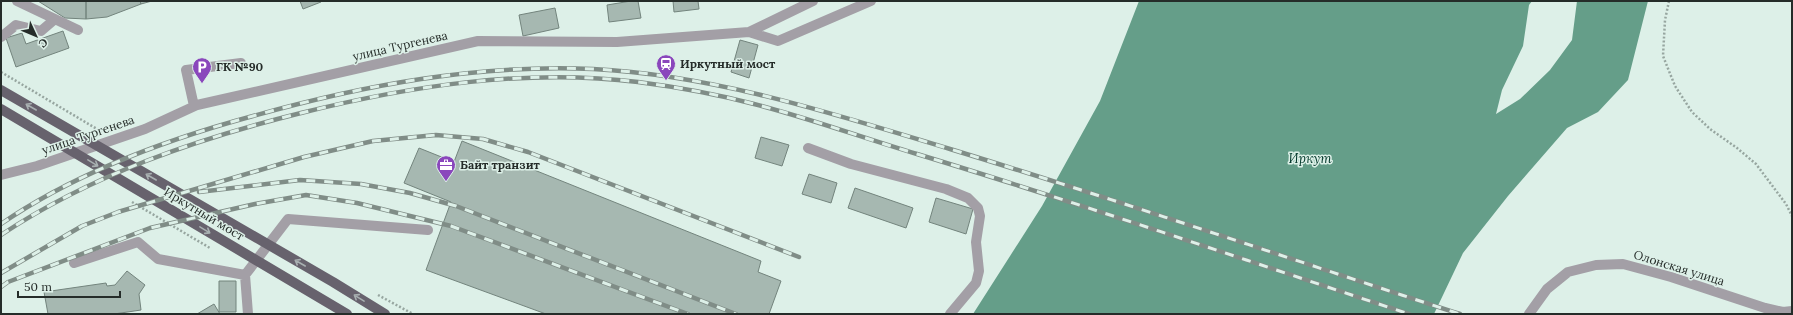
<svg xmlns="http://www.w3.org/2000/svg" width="1793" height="315" font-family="Lora,serif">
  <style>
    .water { fill: #659e89 }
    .building { fill: #a6b8b1; stroke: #73847d }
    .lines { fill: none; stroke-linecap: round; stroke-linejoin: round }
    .path { stroke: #97a6a0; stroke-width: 2.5; stroke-dasharray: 2 2; stroke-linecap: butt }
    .minor { stroke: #a39fa6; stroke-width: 10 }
    .major { stroke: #67626d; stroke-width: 10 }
    .rail-casing { stroke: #808d87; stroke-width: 4.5 }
    .rail { stroke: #ddf0e8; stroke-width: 3; stroke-dasharray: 9; stroke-linecap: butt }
    .oneway { stroke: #a8b0b1 }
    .labels { text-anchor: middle; stroke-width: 3; stroke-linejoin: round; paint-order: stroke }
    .street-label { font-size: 12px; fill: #252c29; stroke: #ddf0e8 }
    .poi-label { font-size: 12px; font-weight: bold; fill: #252c29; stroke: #ddf0e8; text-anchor: start }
    .water-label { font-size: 13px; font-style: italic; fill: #013729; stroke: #ddf0e8 }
  </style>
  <rect width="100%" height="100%" fill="#ddf0e8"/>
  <path class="water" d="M 1139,1 L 1532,1 L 1529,5 L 1523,46 L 1502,90 L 1496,114 L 1520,99 L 1550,70 L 1572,40 L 1577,1 L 1648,1 L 1628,80 L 1598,112 L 1567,128 L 1508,196 L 1463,253 L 1434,314 L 973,314 L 1042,206 L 1100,101 Z"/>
  <path class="building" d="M 38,1 L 86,1 L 86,19 L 65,18 Z
    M 86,1 L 140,1 L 141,4 L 107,17 L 86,19 Z
    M 140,1 L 152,1 L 141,4 Z
    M 300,1 L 320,1 L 321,2 L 303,9 Z
    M 631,1 L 638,1 L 641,18 L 609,22 L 607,5 Z
    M 673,1 L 698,1 L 699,9 L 674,12 Z
    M 555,8 L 559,28 L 523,36 L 519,15 Z
    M 63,31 L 69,48 L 16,67 L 6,38 L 22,33 L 26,44 Z
    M 740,40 L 758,45 L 749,78 L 731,72 Z
    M 761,137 L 789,145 L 782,166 L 755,158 Z
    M 462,141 L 761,261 L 758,272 L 781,281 L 769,314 L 546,314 L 426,270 L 451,202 L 404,183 L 419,148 L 454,162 Z
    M 809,174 L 837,183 L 831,203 L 802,194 Z
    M 855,188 L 913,208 L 906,228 L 848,208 Z
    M 936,198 L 973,209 L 966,234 L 929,222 Z
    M 127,271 L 145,285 L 139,294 L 141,310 L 114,314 L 48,314 L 44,292 L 106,283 L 107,286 L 115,285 Z
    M 219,281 L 236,281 L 236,312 L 219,312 Z
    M 214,304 L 220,314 L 197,314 Z"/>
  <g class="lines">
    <path class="path" d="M 1669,1 L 1665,20 L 1663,56 L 1675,86 L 1692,112 L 1710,129 L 1737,148 L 1756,164 L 1786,204 L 1792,216
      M 1,72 L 102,132
      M 132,202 L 210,248
      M 378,295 L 413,314"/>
    <path class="minor" d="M 17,1 L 78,30
      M 749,32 L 778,41 L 871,1
      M 1,37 L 16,25 L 41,31 L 55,19
      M 194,106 L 186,70 L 241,63
      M 808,148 L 851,164 L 946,189 L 968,198 L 978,208 L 980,216 L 976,242 L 979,271 L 976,283 L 950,314
      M 1,175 L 37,166 L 145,129 L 197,105 L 478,41 L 617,42 L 749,32 L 813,1
      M 74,263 L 138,242 L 158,259 L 245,275 L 248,314
      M 245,275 L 288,219 L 428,230
      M 1529,314 L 1547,289 L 1568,272 L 1596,265 L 1623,264 L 1671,277 L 1765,308 L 1783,312 L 1792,311"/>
    <path class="major" d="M 1,90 L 333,282 L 385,314
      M 1,109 L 347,314"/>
    <defs>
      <path id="rail" d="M 199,192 L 300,180 L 361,184 L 410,193 L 456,206 L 736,314
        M 1,224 C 75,173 168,139 253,116 C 364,85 477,64 593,69 C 715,75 834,114 950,149 C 1121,201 1290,259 1460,314
        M 1,235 C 91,175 196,139 301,113 C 410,86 525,68 638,82 C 677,87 716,94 754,104 C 809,118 863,138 917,154 C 1082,204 1245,260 1409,314
        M 1,273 L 82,226 L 118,212 L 304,157 L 373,141 L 436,135 L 483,139 L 528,152 L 799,257
        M 1,287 L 8,282 L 150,228 L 255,204 L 306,195 L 357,203 L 451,226 L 688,314"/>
    </defs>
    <use href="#rail" class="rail-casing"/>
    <use href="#rail" class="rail"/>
  </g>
  <defs><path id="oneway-shaft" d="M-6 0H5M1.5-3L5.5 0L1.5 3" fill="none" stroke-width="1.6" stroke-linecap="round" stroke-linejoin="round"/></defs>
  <g class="oneway">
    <use href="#oneway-shaft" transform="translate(31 107) rotate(-150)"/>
    <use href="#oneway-shaft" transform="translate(93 163) rotate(31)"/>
    <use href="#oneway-shaft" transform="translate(151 177) rotate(-150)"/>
    <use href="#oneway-shaft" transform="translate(205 230) rotate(31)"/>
    <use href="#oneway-shaft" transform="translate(300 263) rotate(-150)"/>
    <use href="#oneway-shaft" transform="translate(359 298) rotate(-148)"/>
  </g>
  <defs>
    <symbol id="station-pin" viewBox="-11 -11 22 30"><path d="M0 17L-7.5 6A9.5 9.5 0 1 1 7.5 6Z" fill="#8a47bc" stroke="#ddf0e8"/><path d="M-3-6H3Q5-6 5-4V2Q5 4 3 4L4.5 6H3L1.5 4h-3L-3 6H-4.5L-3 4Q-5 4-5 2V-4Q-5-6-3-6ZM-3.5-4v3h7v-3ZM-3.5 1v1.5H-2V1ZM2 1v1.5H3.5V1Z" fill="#fff"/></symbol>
    <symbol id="parking-pin" viewBox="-11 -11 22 30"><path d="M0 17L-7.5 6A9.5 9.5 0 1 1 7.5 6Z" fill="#8a47bc" stroke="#ddf0e8"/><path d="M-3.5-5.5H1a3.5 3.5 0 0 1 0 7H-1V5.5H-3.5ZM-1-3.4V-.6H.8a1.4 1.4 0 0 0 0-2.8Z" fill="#fff"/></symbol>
    <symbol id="office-pin" viewBox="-11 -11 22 30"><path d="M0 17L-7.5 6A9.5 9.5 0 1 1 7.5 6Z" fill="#8a47bc" stroke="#ddf0e8"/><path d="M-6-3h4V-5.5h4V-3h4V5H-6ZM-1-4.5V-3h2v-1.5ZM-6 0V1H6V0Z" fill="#fff"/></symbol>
  </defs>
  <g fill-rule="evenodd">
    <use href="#station-pin" x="655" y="53" width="22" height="30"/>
    <use href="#parking-pin" x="191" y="56" width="22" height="30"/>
    <use href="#office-pin" x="435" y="154" width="22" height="30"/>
  </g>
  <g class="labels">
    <g class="street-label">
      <text transform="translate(400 46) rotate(-13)" y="4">улица Тургенева</text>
      <text transform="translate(88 135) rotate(-19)" y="4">улица Тургенева</text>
      <text transform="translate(204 214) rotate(31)" y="4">Иркутный мост</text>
      <text transform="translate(1679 268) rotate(17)" y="4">Олонская улица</text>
    </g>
    <g class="poi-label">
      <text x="680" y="68">Иркутный мост</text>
      <text x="216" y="71">ГК №90</text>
      <text x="460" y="169">Байт транзит</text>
    </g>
    <g class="water-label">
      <text x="1310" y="163">Иркут</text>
    </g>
  </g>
  <rect width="1793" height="315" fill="none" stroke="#252c29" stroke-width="4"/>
  <g transform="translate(36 36) rotate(134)" stroke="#ddf0e8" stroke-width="3" paint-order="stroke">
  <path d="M0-3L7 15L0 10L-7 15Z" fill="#252c29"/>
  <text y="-6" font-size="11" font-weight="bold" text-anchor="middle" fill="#252c29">С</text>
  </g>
  <path d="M18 291v6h102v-6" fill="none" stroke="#252c29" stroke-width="2"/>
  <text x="24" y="291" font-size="12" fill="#252c29" stroke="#ddf0e8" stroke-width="3" paint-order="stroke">50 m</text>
</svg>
